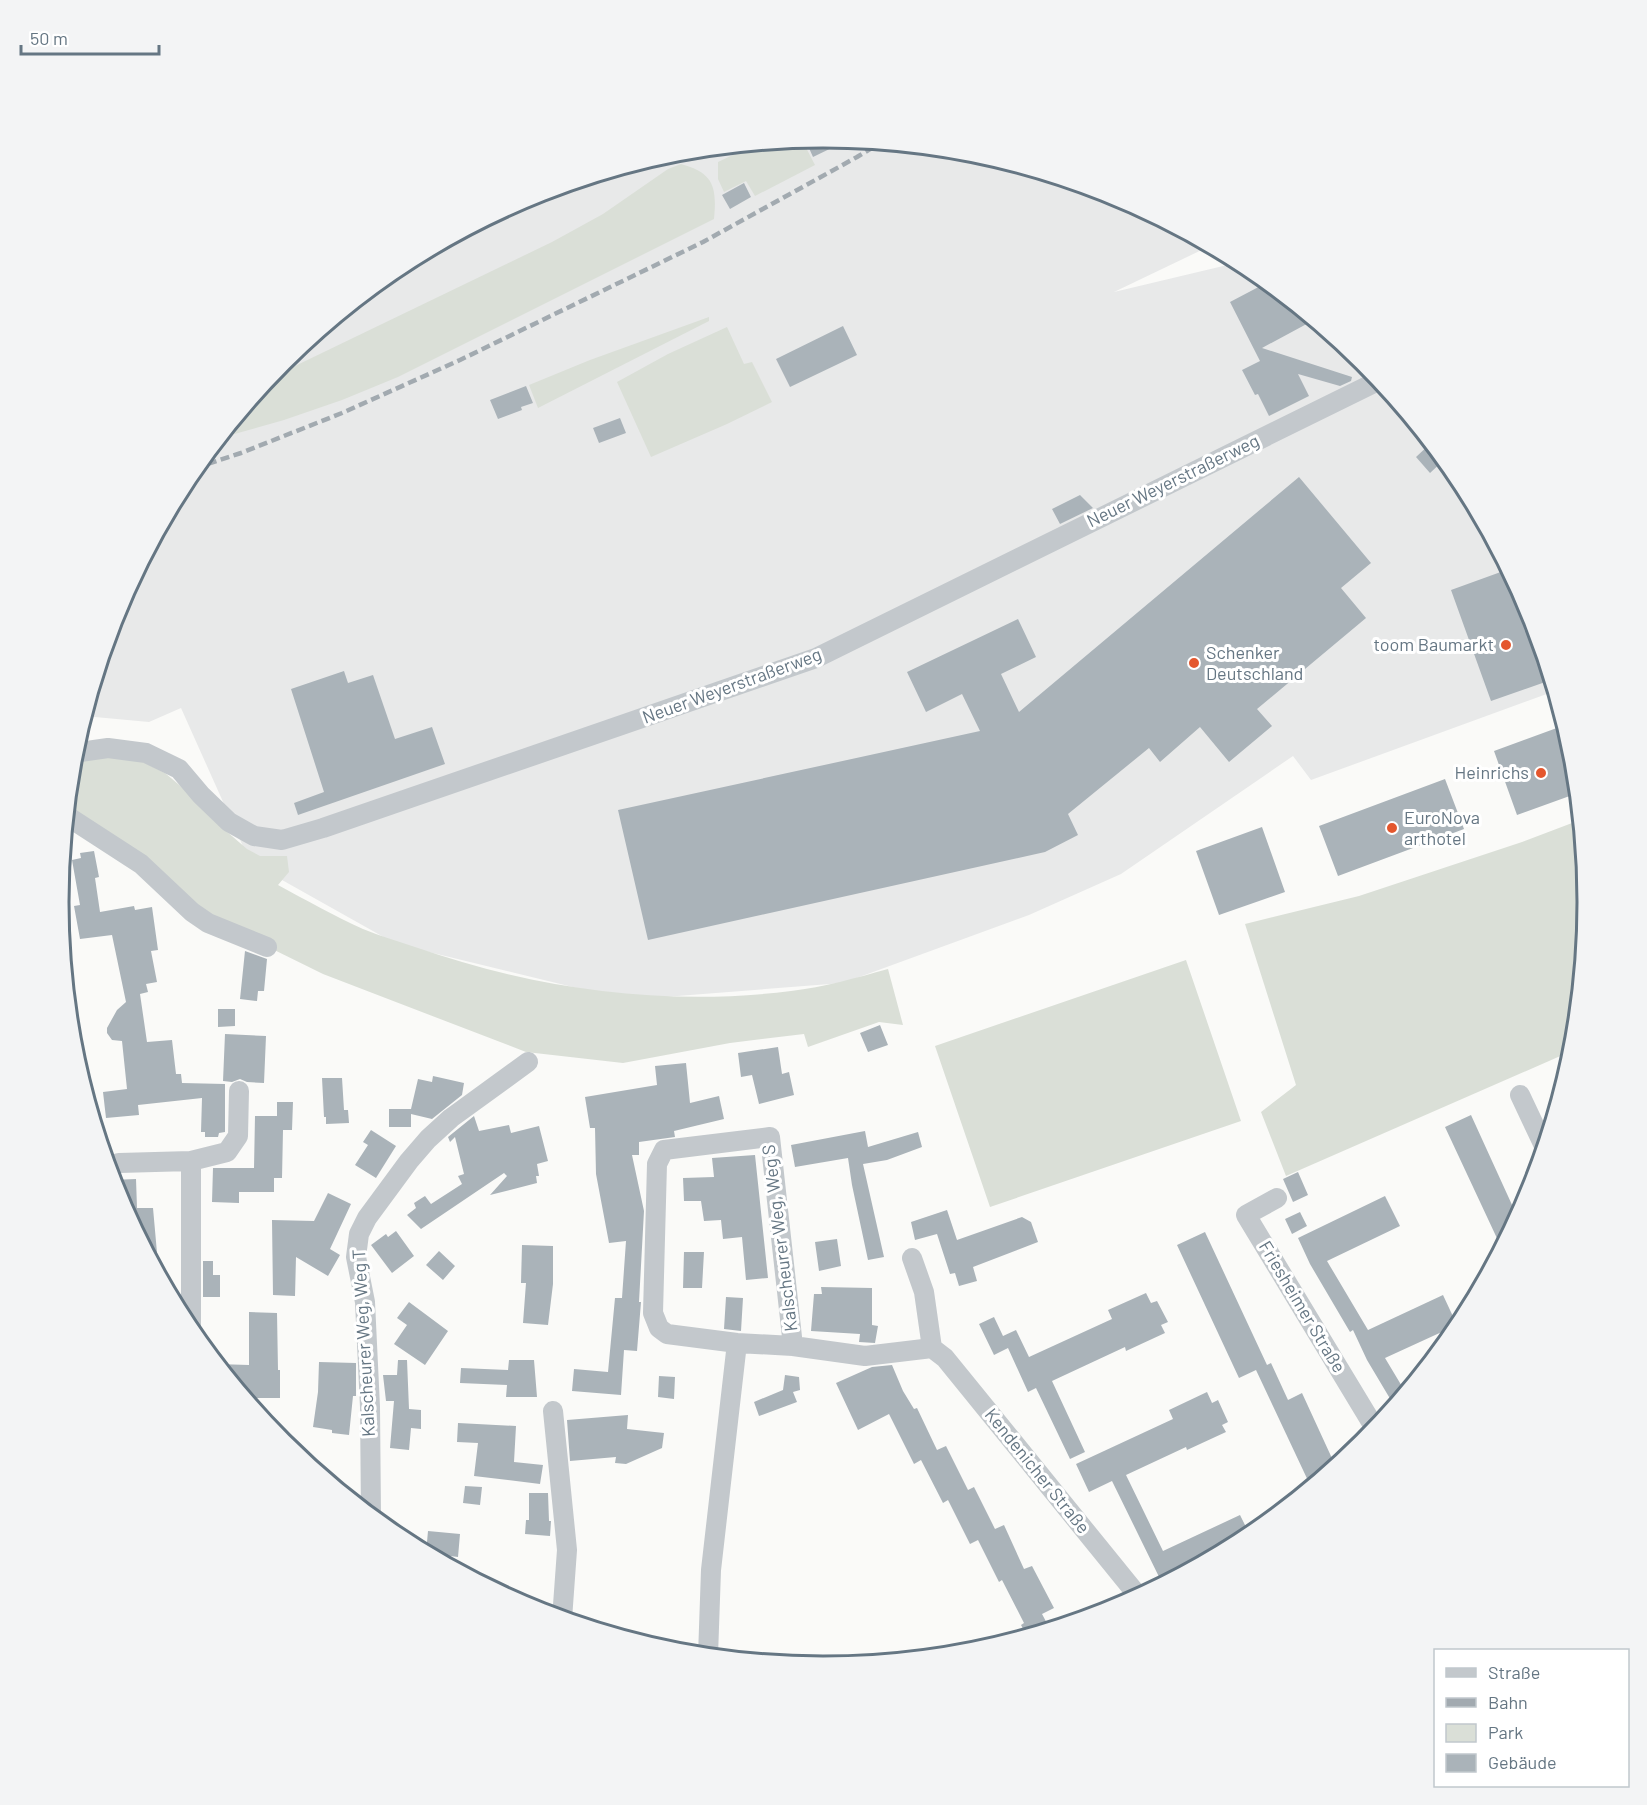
<svg xmlns="http://www.w3.org/2000/svg" width="1647" height="1805" font-family="Barlow,sans-serif">
  <style>
    .built { fill: #e8e9e9 }
    .green { fill: #dadfd7 }
    .building { fill: #aab3b9 }
    .lines { fill: none; stroke-linecap: round; stroke-linejoin: round }
    .minor { stroke: #c3c8cc; stroke-width: 20 }
    .rail { stroke: #a2aab0; stroke-width: 4.5; stroke-dasharray: 9 4.5; stroke-linecap: butt }
    .poi-dot { fill: #e4572e; stroke: #fff; stroke-width: 2 }
    .labels { text-anchor: middle; stroke-width: 6; stroke-linejoin: round; paint-order: stroke }
    .street-label { font-size: 18px; fill: #657683; stroke: #fff }
    .poi-label { font-size: 18px; fill: #657683; stroke: #fff; text-anchor: end }
    .rim { fill: none; stroke: #657683; stroke-width: 3 }
  </style>
  <rect width="100%" height="100%" fill="#fafaf8"/>
  <path class="built" d="M 824,138 L 973,152 L 1117,196 L 1210,246 L 1114,292 L 1240,262 L 1249,267 L 1365,362 L 1460,478 L 1530,610 L 1555,691 L 1311,780 L 1293,756 L 1121,874 L 1029,915 L 843,983 L 626,1000 L 396,944 L 250,862 L 181,708 L 149,722 L 84,716 L 117,609 L 188,477 L 283,361 L 399,266 L 531,196 L 675,152 Z"/>
  <path class="green" d="M 802,140 L 815,165 L 755,196 L 746,181 L 724,192 L 718,179 L 718,162 L 756,144 Z
    M 681,164 C 714,173 717,187 714,219 L 398,377 L 342,400 L 284,420 L 220,438 L 268,379 L 552,242 L 603,214 L 668,169 Z
    M 709,317 L 709,321 L 538,408 L 529,385 L 590,360 Z
    M 727,327 L 744,364 L 752,362 L 772,402 L 727,424 L 651,457 L 617,382 L 668,354 Z
    M 94,758 L 136,758 L 165,773 L 190,794 L 211,818 L 247,849 L 260,856 L 287,856 L 289,872 L 278,885 C 306,900 334,916 363,929 C 380,936 398,941 415,947 C 535,989 664,1007 791,991 C 824,987 856,978 888,969 L 903,1025 L 879,1022 L 808,1047 L 804,1034 L 730,1043 L 623,1063 L 526,1052 L 323,974 L 205,916 L 68,807 L 72,764 Z
    M 1580,820 L 1588,902 L 1574,1050 L 1286,1176 L 1261,1112 L 1296,1085 L 1245,924 L 1359,896 L 1522,842 Z
    M 1186,960 L 1241,1121 L 990,1207 L 935,1046 Z"/>
  <path class="building" d="M 824,138 L 848,140 L 813,157 L 805,139 Z
    M 744,183 L 751,197 L 730,209 L 722,195 Z
    M 1268,282 L 1314,320 L 1262,348 L 1352,377 L 1351,381 L 1340,386 L 1298,374 L 1309,396 L 1269,416 L 1258,394 L 1255,395 L 1242,370 L 1260,361 L 1230,302 Z
    M 843,326 L 857,355 L 790,387 L 776,359 Z
    M 526,386 L 533,403 L 521,407 L 522,410 L 498,419 L 490,400 Z
    M 620,418 L 626,433 L 599,443 L 593,428 Z
    M 1431,443 L 1445,459 L 1430,473 L 1416,457 Z
    M 1299,477 L 1371,563 L 1341,588 L 1366,618 L 1257,709 L 1272,726 L 1229,762 L 1200,727 L 1160,762 L 1149,748 L 1068,814 L 1078,835 L 1045,852 L 648,940 L 618,810 L 980,731 L 962,694 L 926,712 L 907,672 L 1018,619 L 1036,657 L 1001,674 L 1019,712 Z
    M 1080,495 L 1093,508 L 1060,524 L 1052,509 Z
    M 1509,569 L 1530,610 L 1551,680 L 1491,701 L 1451,590 Z
    M 344,671 L 348,683 L 373,675 L 395,739 L 432,727 L 445,764 L 298,815 L 294,803 L 324,792 L 291,689 Z
    M 1565,725 L 1574,754 L 1578,793 L 1517,815 L 1494,751 Z
    M 1445,779 L 1464,829 L 1338,876 L 1319,826 Z
    M 1262,827 L 1285,892 L 1219,915 L 1196,851 Z
    M 94,851 L 99,877 L 95,878 L 100,912 L 134,906 L 135,910 L 152,907 L 158,950 L 151,951 L 157,982 L 146,984 L 148,992 L 140,994 L 147,1042 L 172,1040 L 176,1074 L 181,1074 L 182,1083 L 225,1084 L 225,1132 L 219,1133 L 218,1137 L 205,1137 L 205,1132 L 201,1132 L 202,1098 L 138,1105 L 139,1115 L 106,1118 L 103,1092 L 127,1089 L 122,1041 L 112,1040 L 107,1033 L 107,1028 L 117,1010 L 126,1002 L 112,935 L 80,939 L 74,906 L 80,905 L 72,860 L 81,858 L 80,853 Z
    M 245,951 L 267,959 L 264,991 L 258,991 L 257,1001 L 240,999 Z
    M 218,1009 L 235,1009 L 235,1026 L 218,1027 Z
    M 880,1025 L 888,1045 L 868,1052 L 860,1033 Z
    M 225,1034 L 266,1036 L 264,1083 L 247,1082 L 240,1079 L 232,1082 L 223,1081 Z
    M 778,1047 L 782,1074 L 789,1072 L 794,1095 L 759,1104 L 752,1075 L 741,1077 L 738,1053 Z
    M 686,1063 L 690,1103 L 719,1096 L 724,1119 L 674,1131 L 675,1137 L 639,1142 L 639,1155 L 632,1155 L 644,1211 L 639,1302 L 641,1302 L 637,1351 L 624,1350 L 621,1395 L 572,1391 L 574,1369 L 608,1372 L 615,1298 L 622,1298 L 626,1241 L 609,1243 L 596,1174 L 595,1128 L 590,1128 L 585,1097 L 657,1085 L 655,1066 Z
    M 433,1076 L 464,1083 L 462,1095 L 432,1119 L 411,1114 L 411,1127 L 389,1127 L 389,1109 L 411,1109 L 418,1079 L 432,1082 Z
    M 322,1078 L 342,1078 L 344,1110 L 348,1110 L 349,1123 L 326,1124 L 326,1117 L 324,1117 Z
    M 277,1102 L 293,1102 L 292,1130 L 283,1130 L 282,1178 L 274,1178 L 274,1192 L 239,1192 L 239,1203 L 212,1202 L 213,1168 L 254,1168 L 255,1116 L 277,1116 Z
    M 1471,1115 L 1518,1218 L 1502,1249 L 1445,1127 Z
    M 474,1116 L 479,1131 L 509,1125 L 511,1133 L 539,1126 L 548,1161 L 537,1164 L 539,1176 L 536,1176 L 537,1183 L 490,1195 L 507,1176 L 504,1173 L 421,1229 L 407,1215 L 416,1208 L 414,1203 L 425,1196 L 431,1204 L 462,1184 L 458,1176 L 464,1174 L 455,1137 L 450,1142 L 448,1137 Z
    M 371,1130 L 396,1146 L 376,1178 L 355,1165 L 368,1145 L 363,1142 Z
    M 865,1131 L 868,1147 L 918,1132 L 922,1147 L 887,1160 L 863,1164 L 884,1257 L 868,1260 L 852,1185 L 848,1158 L 795,1167 L 791,1145 Z
    M 755,1155 L 768,1278 L 746,1280 L 742,1237 L 723,1239 L 721,1220 L 704,1221 L 701,1201 L 684,1201 L 683,1178 L 714,1177 L 712,1158 Z
    M 1298,1172 L 1308,1195 L 1293,1202 L 1283,1179 Z
    M 136,1179 L 137,1208 L 153,1208 L 159,1275 L 117,1195 L 112,1180 Z
    M 328,1193 L 351,1204 L 330,1249 L 340,1255 L 328,1276 L 296,1257 L 295,1296 L 273,1295 L 272,1220 L 314,1221 Z
    M 1385,1196 L 1400,1226 L 1327,1261 L 1368,1330 L 1443,1295 L 1457,1325 L 1385,1358 L 1406,1393 L 1395,1407 L 1367,1360 L 1353,1330 L 1350,1332 L 1310,1264 L 1298,1238 Z
    M 947,1210 L 957,1240 L 1022,1217 L 1031,1222 L 1038,1242 L 973,1267 L 977,1281 L 959,1286 L 955,1273 L 950,1274 L 937,1234 L 915,1240 L 911,1222 Z
    M 1300,1212 L 1307,1226 L 1292,1234 L 1285,1219 Z
    M 396,1231 L 414,1256 L 392,1273 L 371,1245 L 386,1234 L 388,1237 Z
    M 1205,1232 L 1267,1365 L 1271,1363 L 1288,1400 L 1302,1393 L 1336,1467 L 1311,1487 L 1256,1370 L 1239,1378 L 1177,1245 Z
    M 837,1239 L 841,1266 L 819,1271 L 815,1242 Z
    M 522,1245 L 553,1246 L 553,1284 L 548,1325 L 523,1323 L 526,1283 L 521,1283 Z
    M 439,1251 L 455,1266 L 443,1280 L 426,1265 Z
    M 684,1252 L 704,1252 L 702,1288 L 683,1288 Z
    M 203,1261 L 213,1261 L 213,1275 L 220,1275 L 220,1297 L 203,1297 Z
    M 821,1287 L 872,1288 L 872,1325 L 878,1326 L 875,1343 L 859,1342 L 860,1334 L 811,1331 L 814,1294 L 822,1294 Z
    M 1146,1293 L 1151,1303 L 1157,1301 L 1168,1322 L 1161,1325 L 1165,1333 L 1126,1351 L 1125,1347 L 1052,1381 L 1085,1452 L 1070,1459 L 1036,1388 L 1028,1392 L 1008,1348 L 994,1355 L 979,1324 L 994,1317 L 1003,1336 L 1016,1330 L 1029,1357 L 1112,1319 L 1108,1310 Z
    M 726,1297 L 743,1298 L 741,1331 L 724,1329 Z
    M 409,1302 L 448,1331 L 425,1365 L 394,1344 L 407,1325 L 397,1318 Z
    M 249,1312 L 277,1313 L 278,1370 L 280,1370 L 280,1398 L 246,1398 L 217,1364 L 249,1365 Z
    M 398,1360 L 407,1360 L 409,1409 L 421,1410 L 421,1429 L 411,1428 L 409,1450 L 390,1448 L 394,1401 L 386,1401 L 383,1375 L 397,1375 Z
    M 509,1360 L 534,1360 L 537,1397 L 506,1397 L 507,1385 L 460,1383 L 461,1368 L 508,1370 Z
    M 319,1362 L 356,1363 L 356,1396 L 353,1396 L 349,1435 L 332,1433 L 332,1430 L 313,1427 L 318,1392 Z
    M 892,1365 L 903,1391 L 914,1409 L 917,1408 L 937,1450 L 946,1446 L 968,1490 L 974,1487 L 995,1529 L 1004,1525 L 1024,1569 L 1032,1566 L 1054,1608 L 1042,1614 L 1050,1629 L 1027,1636 L 1021,1625 L 1024,1623 L 1002,1580 L 999,1582 L 978,1540 L 970,1544 L 948,1500 L 943,1503 L 921,1460 L 914,1464 L 889,1414 L 858,1430 L 836,1383 L 872,1367 Z
    M 785,1375 L 799,1377 L 800,1390 L 793,1392 L 797,1402 L 759,1416 L 754,1402 L 783,1390 Z
    M 659,1376 L 675,1377 L 674,1399 L 658,1397 Z
    M 1207,1392 L 1212,1403 L 1218,1400 L 1228,1422 L 1222,1425 L 1226,1432 L 1187,1450 L 1186,1447 L 1126,1475 L 1163,1551 L 1240,1515 L 1251,1537 L 1163,1585 L 1112,1481 L 1089,1492 L 1076,1464 L 1173,1419 L 1169,1410 Z
    M 628,1415 L 627,1429 L 664,1433 L 662,1448 L 626,1464 L 615,1463 L 616,1457 L 570,1461 L 567,1420 Z
    M 458,1423 L 516,1426 L 514,1462 L 543,1465 L 540,1484 L 474,1476 L 478,1443 L 457,1442 Z
    M 465,1486 L 482,1487 L 480,1505 L 463,1503 Z
    M 529,1493 L 548,1493 L 549,1521 L 551,1521 L 550,1536 L 525,1534 L 526,1520 L 529,1520 Z
    M 428,1531 L 460,1534 L 458,1557 L 426,1553 Z"/>
  <g class="lines">
    <path class="minor" d="M 73,753 L 108,748 L 146,753 L 179,769 L 201,795 L 229,822 L 254,836 L 282,840 L 323,828 L 816,658 L 1380,380
      M 67,816 L 141,864 L 192,912 L 208,923 L 267,947
      M 1520,1095 L 1545,1148
      M 770,1137 L 793,1346 L 737,1343 L 667,1334 L 659,1328 L 653,1313 L 657,1164 L 664,1150 Z
      M 108,1167 L 119,1163 L 191,1161 L 227,1152 L 238,1136 L 239,1091
      M 1277,1198 L 1246,1215 L 1376,1430
      M 912,1258 L 924,1292 L 932,1348
      M 191,1331 L 191,1161
      M 793,1346 L 865,1356 L 932,1348
      M 932,1348 L 945,1358 L 1139,1597
      M 553,1411 L 567,1550 L 562,1619
      M 371,1516 L 370,1407 L 365,1302 L 356,1257 L 359,1234 L 367,1218 L 409,1161 L 428,1139 L 451,1118 L 528,1062
      M 708,1656 L 711,1570 L 737,1343"/>
    <path class="rail" d="M 195,468 L 241,453 L 342,413 L 460,360 L 703,242 L 857,157 L 880,143"/>
  </g>
  <g class="poi-dot">
    <circle cx="1506" cy="645" r="6"/>
    <circle cx="1194" cy="663" r="6"/>
    <circle cx="1541" cy="773" r="6"/>
    <circle cx="1392" cy="828" r="6"/>
  </g>
  <g class="labels">
    <g class="street-label">
      <text transform="translate(1173 481) rotate(-26)" y="6">Neuer Weyerstraßerweg</text>
      <text transform="translate(732 686) rotate(-20)" y="6">Neuer Weyerstraßerweg</text>
      <text transform="translate(780 1238) rotate(-97)" y="6">Kalscheurer Weg, Weg S</text>
      <text transform="translate(1302 1307) rotate(59)" y="6">Friesheimer Straße</text>
      <text transform="translate(364 1343) rotate(-93)" y="6">Kalscheurer Weg, Weg T</text>
      <text transform="translate(1037 1471) rotate(51)" y="6">Kendenicher Straße</text>
    </g>
    <g class="poi-label">
      <text x="1494" y="651">toom Baumarkt</text>
      <text x="1206" y="659" text-anchor="start">Schenker<tspan x="1206" dy="21">Deutschland</tspan></text>
      <text x="1529" y="779">Heinrichs</text>
      <text x="1404" y="824" text-anchor="start">EuroNova<tspan x="1404" dy="21">arthotel</tspan></text>
    </g>
  </g>
  <path d="M0 0H1647V1805H0ZM69 902a754 754 0 1 1 1508 0a754 754 0 1 1-1508 0Z" fill="#f3f4f5" fill-rule="evenodd"/>
  <path class="rim" d="M69 902a754 754 0 1 1 1508 0a754 754 0 1 1-1508 0Z"/>
  <rect x="1434" y="1649" width="195" height="138" fill="#ffffff" stroke="#c1c8cd" stroke-width="1.5"/>
  <rect x="1446" y="1668" width="30" height="9" fill="#c3c8cc" stroke="#c1c8cd" stroke-width="1.5"/>
  <text x="1488" y="1679" font-size="18" fill="#657683">Straße</text>
  <rect x="1446" y="1698" width="30" height="9" fill="#a2aab0" stroke="#c1c8cd" stroke-width="1.5"/>
  <text x="1488" y="1709" font-size="18" fill="#657683">Bahn</text>
  <rect x="1446" y="1724" width="30" height="18" fill="#dadfd7" stroke="#c1c8cd" stroke-width="1.5"/>
  <text x="1488" y="1739" font-size="18" fill="#657683">Park</text>
  <rect x="1446" y="1754" width="30" height="18" fill="#aab3b9" stroke="#c1c8cd" stroke-width="1.5"/>
  <text x="1488" y="1769" font-size="18" fill="#657683">Gebäude</text>
  <path d="M21 45v9h138v-9" fill="none" stroke="#657683" stroke-width="3"/>
  <text x="30" y="45" font-size="18" fill="#657683" stroke="#ffffff" stroke-width="4.5" paint-order="stroke">50 m</text>
</svg>
